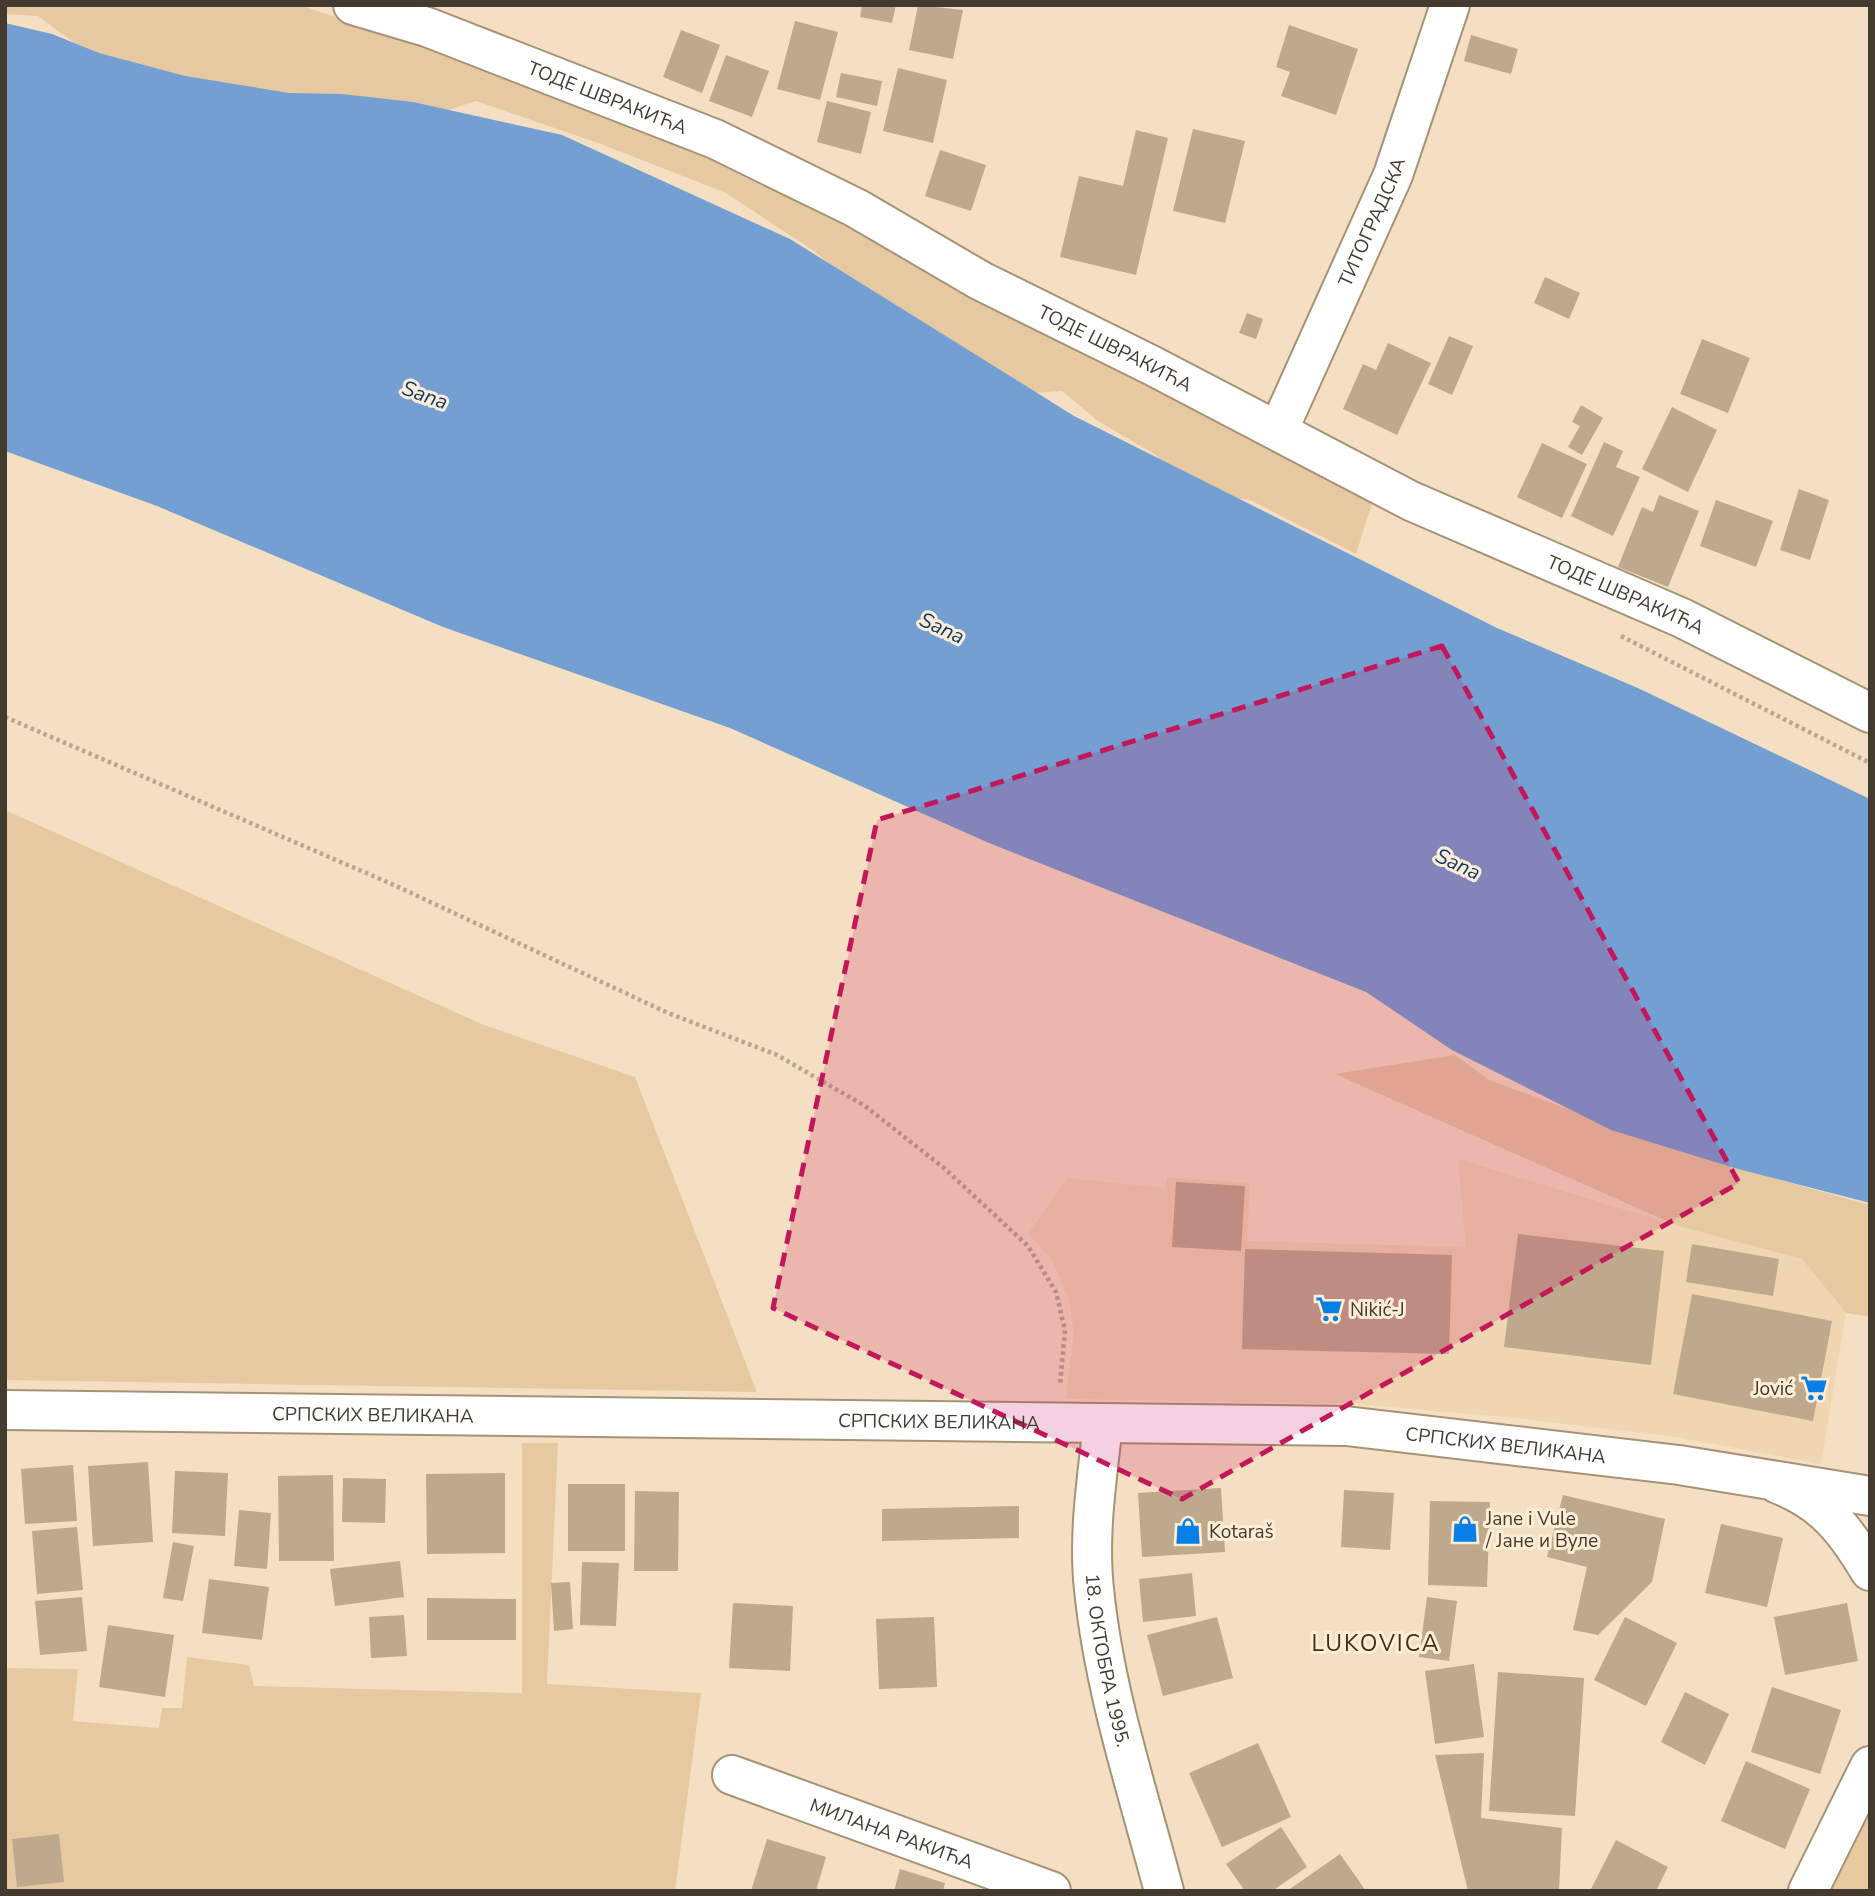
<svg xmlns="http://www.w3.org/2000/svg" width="1875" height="1896" font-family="'Nunito Sans',sans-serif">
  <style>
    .built { fill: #efd5b1 }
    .green { fill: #e6c9a1 }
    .water { fill: #749fd2 }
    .building { fill: #bea98d }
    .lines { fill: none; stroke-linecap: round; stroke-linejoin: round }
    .minor-casing { stroke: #a69276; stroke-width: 42 }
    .major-casing { stroke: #a69276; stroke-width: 42 }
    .path { stroke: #b8a790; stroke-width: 4.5; stroke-dasharray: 3.5 3.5; stroke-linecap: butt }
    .minor { stroke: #fff; stroke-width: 38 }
    .major { stroke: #fff; stroke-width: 38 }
    .marked { fill: #c2185b; fill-opacity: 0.2; stroke: #c2185b; stroke-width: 5; stroke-dasharray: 14 9; stroke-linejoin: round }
    .labels { text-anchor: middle; stroke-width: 6; stroke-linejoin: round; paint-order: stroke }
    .street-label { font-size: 19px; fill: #443b30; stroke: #ffedd5 }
    .poi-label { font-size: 19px; fill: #443b30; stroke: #ffedd5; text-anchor: start }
    .water-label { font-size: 21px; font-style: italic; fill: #0d3b6a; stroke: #ffedd5 }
    .quarter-label { font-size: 23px; letter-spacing: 2px; fill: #423118; stroke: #ffedd5 }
  </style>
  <rect width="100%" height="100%" fill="#f5dfc2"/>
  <path class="built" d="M 1458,1159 L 1678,1226 L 1802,1259 L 1846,1313 L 1821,1464 L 1676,1437 L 1516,1418 L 1347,1403 L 1066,1399 L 1074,1334 L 1069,1299 L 1052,1260 L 1028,1233 L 1068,1178 L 1165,1188 L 1167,1177 L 1250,1183 L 1247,1241 L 1466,1247 Z"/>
  <path class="green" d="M 5,5 L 300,5 L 644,122 L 1375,494 L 1356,554 L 1250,500 L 1207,494 L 1183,483 L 1156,455 L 1098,421 L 1062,391 L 990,396 L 814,251 L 726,193 L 601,144 L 476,101 L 404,125 L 272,99 L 84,50 L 38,16 L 5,14 Z
    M 5,810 L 484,1025 L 635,1077 L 757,1392 L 5,1380 Z
    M 1455,1055 L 1489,1080 L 1636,1134 L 1784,1181 L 1870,1205 L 1870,1317 L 1846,1313 L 1802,1259 L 1678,1226 L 1335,1074 Z
    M 522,1443 L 558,1443 L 547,1684 L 701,1693 L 675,1891 L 5,1891 L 6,1668 L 78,1669 L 73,1721 L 159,1728 L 162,1708 L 182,1708 L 187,1657 L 249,1665 L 254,1686 L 522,1693 Z
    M 1870,1802 L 1870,1891 L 1825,1891 Z"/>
  <path class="water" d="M 5,23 L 52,34 L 99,53 L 185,76 L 289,93 L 342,94 L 413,102 L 562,135 L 790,239 L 1074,416 L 1497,628 L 1640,689 L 1870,799 L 1870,1203 L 1738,1169 L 1611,1130 L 1452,1050 L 1366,992 L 989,843 L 730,728 L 443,627 L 157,506 L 5,451 Z"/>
  <path class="building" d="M 862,5 L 896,5 L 892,23 L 860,17 Z
    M 918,5 L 963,10 L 953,59 L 909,50 Z
    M 795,21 L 838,32 L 820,100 L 777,89 Z
    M 1289,25 L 1358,49 L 1336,115 L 1281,96 L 1290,72 L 1276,67 Z
    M 681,30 L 720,45 L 702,93 L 663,77 Z
    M 1471,35 L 1518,49 L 1511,74 L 1464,61 Z
    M 726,55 L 769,71 L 752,117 L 709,101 Z
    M 898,68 L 947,80 L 933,143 L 883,131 Z
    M 841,73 L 882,81 L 877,106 L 836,97 Z
    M 827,101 L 871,112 L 861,154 L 817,142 Z
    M 1193,129 L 1245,141 L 1225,223 L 1173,211 Z
    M 1136,130 L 1168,138 L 1136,275 L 1060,257 L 1079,176 L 1123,186 Z
    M 940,150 L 986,165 L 971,211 L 925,196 Z
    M 1545,277 L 1580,293 L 1569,319 L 1534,303 Z
    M 1247,313 L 1263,319 L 1256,339 L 1239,333 Z
    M 1449,336 L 1473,346 L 1452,395 L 1428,384 Z
    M 1702,339 L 1750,358 L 1728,413 L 1680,394 Z
    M 1388,343 L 1431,363 L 1397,435 L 1343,409 L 1363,364 L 1376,370 Z
    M 1581,405 L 1603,418 L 1582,455 L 1568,447 L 1580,426 L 1572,422 Z
    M 1672,407 L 1717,430 L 1688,492 L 1642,469 Z
    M 1604,442 L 1623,451 L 1616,467 L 1640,477 L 1613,536 L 1571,516 Z
    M 1542,443 L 1587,464 L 1562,518 L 1517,497 Z
    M 1799,489 L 1829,500 L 1810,560 L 1780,550 Z
    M 1659,495 L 1699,511 L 1668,587 L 1618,567 L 1642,507 L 1653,512 Z
    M 1716,500 L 1773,521 L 1756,567 L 1700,546 Z
    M 1176,1182 L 1245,1186 L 1241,1251 L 1172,1247 Z
    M 1518,1234 L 1664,1251 L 1651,1365 L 1504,1347 Z
    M 1692,1244 L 1779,1259 L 1773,1296 L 1686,1282 Z
    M 1245,1249 L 1452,1255 L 1449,1354 L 1242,1349 Z
    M 1692,1294 L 1832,1321 L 1813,1421 L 1673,1394 Z
    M 148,1462 L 153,1542 L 93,1546 L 88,1466 Z
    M 73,1465 L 77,1521 L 25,1524 L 21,1469 Z
    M 175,1471 L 228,1473 L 225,1536 L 172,1533 Z
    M 505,1473 L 505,1553 L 427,1554 L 426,1474 Z
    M 333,1475 L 334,1561 L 279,1561 L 278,1476 Z
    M 343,1478 L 386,1479 L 385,1523 L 342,1522 Z
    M 568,1484 L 625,1484 L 625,1551 L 568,1551 Z
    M 1221,1488 L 1225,1552 L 1142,1557 L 1138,1493 Z
    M 1344,1490 L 1394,1493 L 1390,1550 L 1341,1547 Z
    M 635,1491 L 679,1492 L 678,1571 L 634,1571 Z
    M 1563,1495 L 1665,1519 L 1652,1582 L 1598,1635 L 1573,1630 L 1587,1567 L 1547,1557 Z
    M 1430,1501 L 1490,1502 L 1487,1587 L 1428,1585 Z
    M 1019,1506 L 1019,1538 L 882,1541 L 882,1509 Z
    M 239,1510 L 271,1513 L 267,1569 L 234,1566 Z
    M 1721,1524 L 1783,1538 L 1767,1607 L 1705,1593 Z
    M 77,1527 L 83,1590 L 37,1594 L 32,1531 Z
    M 173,1542 L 194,1546 L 183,1601 L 163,1598 Z
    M 400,1561 L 404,1597 L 335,1606 L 330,1569 Z
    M 582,1562 L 619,1563 L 616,1626 L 580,1625 Z
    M 1192,1573 L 1196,1616 L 1143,1622 L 1139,1579 Z
    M 209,1579 L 269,1587 L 262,1640 L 202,1633 Z
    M 570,1582 L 573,1629 L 554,1631 L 551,1583 Z
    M 82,1597 L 87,1651 L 40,1655 L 35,1601 Z
    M 1427,1597 L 1457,1601 L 1449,1661 L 1419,1657 Z
    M 427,1598 L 516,1599 L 516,1640 L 427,1640 Z
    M 733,1603 L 793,1606 L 790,1671 L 729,1668 Z
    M 1847,1603 L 1858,1661 L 1785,1675 L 1774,1617 Z
    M 404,1615 L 407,1656 L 371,1658 L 369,1617 Z
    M 934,1617 L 937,1687 L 879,1689 L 876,1619 Z
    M 1217,1617 L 1233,1678 L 1163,1696 L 1147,1635 Z
    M 1625,1617 L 1677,1643 L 1646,1706 L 1594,1680 Z
    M 108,1625 L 174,1635 L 165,1697 L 99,1687 Z
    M 1474,1664 L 1484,1737 L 1435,1744 L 1425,1671 Z
    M 1498,1672 L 1584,1678 L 1575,1816 L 1489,1811 Z
    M 1772,1687 L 1841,1710 L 1820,1774 L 1751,1752 Z
    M 1685,1692 L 1729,1714 L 1705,1765 L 1661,1742 Z
    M 1258,1743 L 1291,1817 L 1222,1847 L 1189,1773 Z
    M 1484,1753 L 1481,1818 L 1562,1828 L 1559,1891 L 1468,1891 L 1435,1755 Z
    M 1746,1761 L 1810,1789 L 1785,1849 L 1721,1821 Z
    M 1281,1827 L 1307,1867 L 1272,1891 L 1245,1891 L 1226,1864 Z
    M 59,1834 L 64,1882 L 17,1887 L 12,1839 Z
    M 767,1839 L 826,1857 L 816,1891 L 751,1891 Z
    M 1616,1840 L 1668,1867 L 1656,1891 L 1590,1891 Z
    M 1340,1854 L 1366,1891 L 1287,1891 Z
    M 900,1869 L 945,1883 L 943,1891 L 894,1891 Z"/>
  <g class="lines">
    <defs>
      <g id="minor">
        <path id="s1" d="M 353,5 L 427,27 L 715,139 L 856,208 L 981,281 L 1151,365 L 1411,501 L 1682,618 L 1870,713"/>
        <path id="s2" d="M 1278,431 L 1393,175 L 1450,5"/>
        <path id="s3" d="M 1103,1424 C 1097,1479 1088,1535 1094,1589 C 1104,1691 1138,1792 1164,1891"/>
        <path d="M 1778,1484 C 1824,1502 1845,1529 1870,1571"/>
        <path id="s4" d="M 732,1775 L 1051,1891"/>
        <path d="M 1808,1891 L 1870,1766"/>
      </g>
      <g id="major">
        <path id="s5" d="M 5,1410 L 1346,1426 L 1679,1465 L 1870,1496"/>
      </g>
    </defs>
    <use href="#minor" class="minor-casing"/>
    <use href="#major" class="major-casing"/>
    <path class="path" d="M 1621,636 L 1870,763
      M 5,717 L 394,885 L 668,1013 L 777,1055 L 865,1106 L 944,1168 L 1028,1246 L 1056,1292 L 1065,1330 L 1060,1385"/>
    <use href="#minor" class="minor"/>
    <use href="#major" class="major"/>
  </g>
  <path class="marked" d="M 1442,646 L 1739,1183 L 1182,1499 L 773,1308 L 877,820 Z"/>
  <defs>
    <symbol id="supermarket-bare" viewBox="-9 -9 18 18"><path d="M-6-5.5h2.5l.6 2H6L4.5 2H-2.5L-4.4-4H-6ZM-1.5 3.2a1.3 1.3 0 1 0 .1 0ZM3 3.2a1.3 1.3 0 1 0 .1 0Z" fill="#087fe6" stroke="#ffedd5" stroke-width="2.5" paint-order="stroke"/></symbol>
    <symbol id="shop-bare" viewBox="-9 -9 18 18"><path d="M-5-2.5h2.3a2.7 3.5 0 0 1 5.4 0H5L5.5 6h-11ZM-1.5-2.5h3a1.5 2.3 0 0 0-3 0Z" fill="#087fe6" stroke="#ffedd5" stroke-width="2.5" paint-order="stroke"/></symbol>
  </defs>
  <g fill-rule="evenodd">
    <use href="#supermarket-bare" x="1310" y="1290" width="38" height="38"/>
    <use href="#supermarket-bare" x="1795" y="1369" width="38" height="38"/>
    <use href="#shop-bare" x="1446" y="1510" width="38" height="38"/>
    <use href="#shop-bare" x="1169" y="1512" width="38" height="38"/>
  </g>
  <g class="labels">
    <g class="street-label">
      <text dy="7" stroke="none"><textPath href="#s1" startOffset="271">ТОДЕ ШВРАКИЋА</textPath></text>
      <text dy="7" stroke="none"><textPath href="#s2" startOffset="229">ТИТОГРАДСКА</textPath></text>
      <text dy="7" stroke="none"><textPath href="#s1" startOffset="838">ТОДЕ ШВРАКИЋА</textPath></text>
      <text dy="7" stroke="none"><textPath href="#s1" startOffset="1405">ТОДЕ ШВРАКИЋА</textPath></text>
      <text dy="7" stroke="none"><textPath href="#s5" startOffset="368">СРПСКИХ ВЕЛИКАНА</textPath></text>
      <text dy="7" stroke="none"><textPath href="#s5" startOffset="934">СРПСКИХ ВЕЛИКАНА</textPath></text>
      <text dy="7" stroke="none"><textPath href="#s5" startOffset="1502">СРПСКИХ ВЕЛИКАНА</textPath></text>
      <text dy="7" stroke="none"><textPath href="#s3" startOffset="238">18. ОКТОБРА 1995.</textPath></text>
      <text dy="7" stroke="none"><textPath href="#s4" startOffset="170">МИЛАНА РАКИЋА</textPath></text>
    </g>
    <g class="poi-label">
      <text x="1350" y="1316">Nikić-J</text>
      <text x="1793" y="1395" text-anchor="end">Jović</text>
      <text x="1486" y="1525">Jane i Vule<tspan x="1486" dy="22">/ Јане и Вуле</tspan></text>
      <text x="1209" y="1538">Kotaraš</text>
    </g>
    <g class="water-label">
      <text transform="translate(425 395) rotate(20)" y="7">Sana</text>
      <text transform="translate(942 628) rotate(25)" y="7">Sana</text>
      <text transform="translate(1458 864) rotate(25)" y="7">Sana</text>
    </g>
    <g class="quarter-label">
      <text x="1376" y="1651">LUKOVICA</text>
    </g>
  </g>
  <rect width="1875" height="1896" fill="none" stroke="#443b30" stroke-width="14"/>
</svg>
